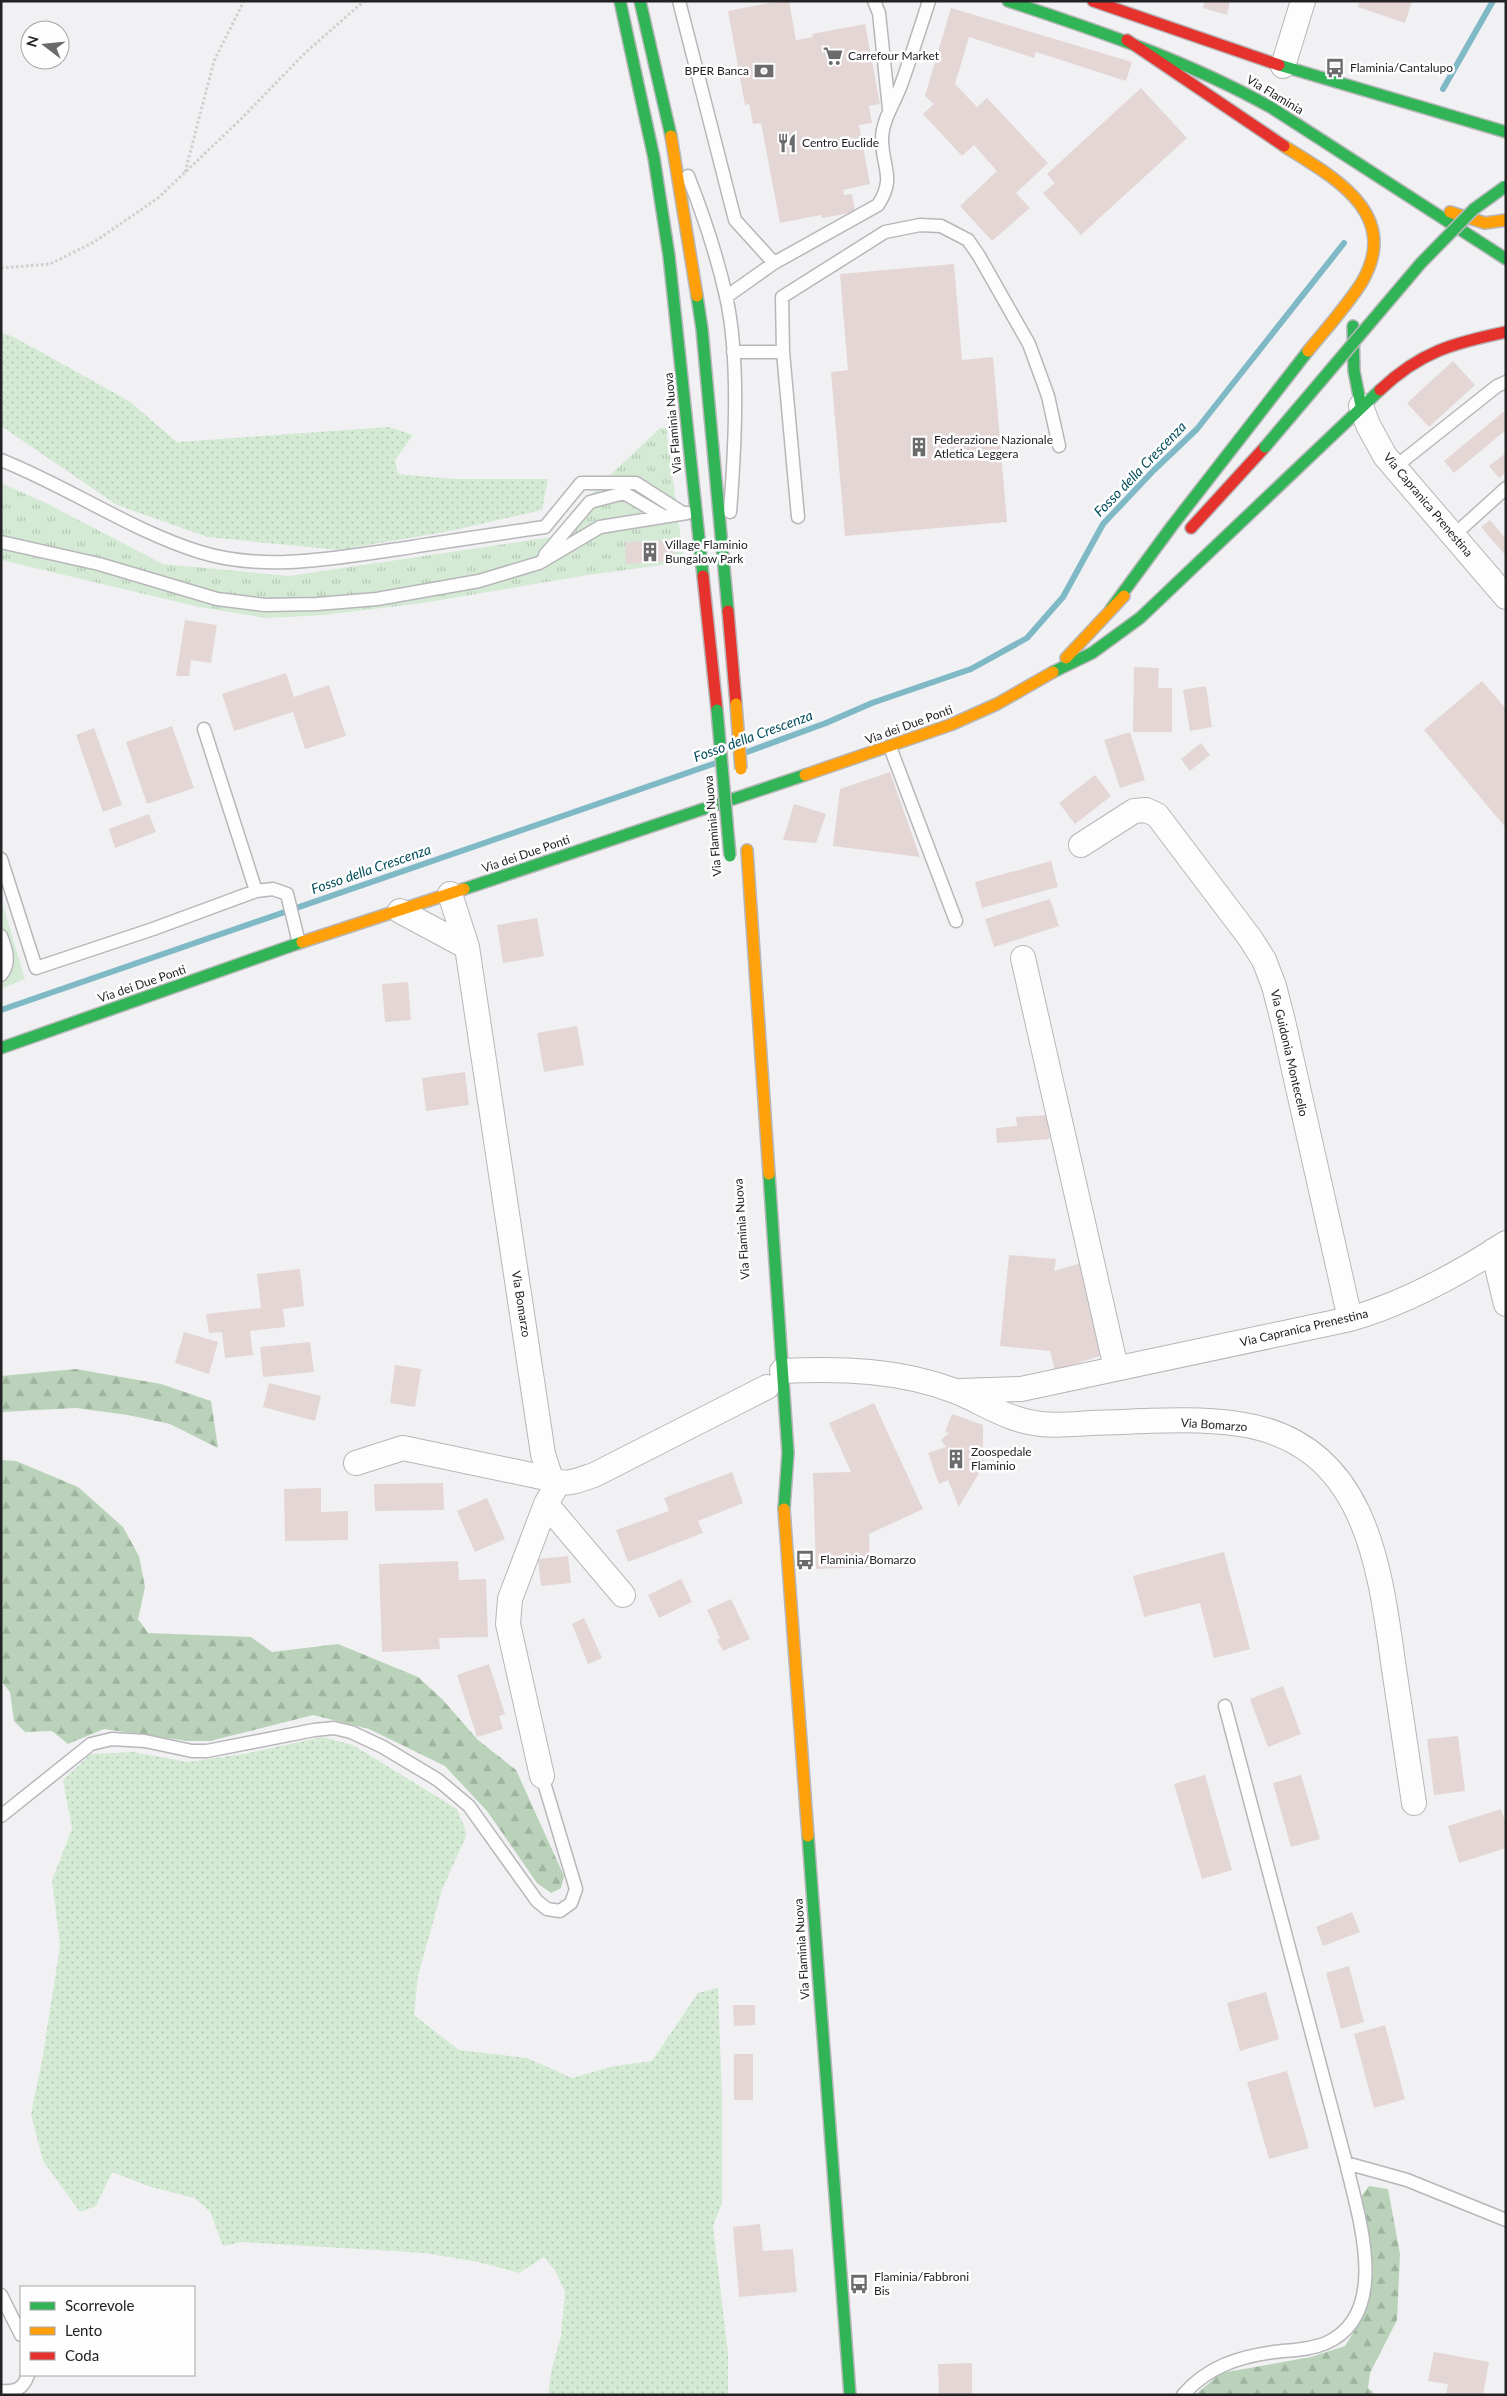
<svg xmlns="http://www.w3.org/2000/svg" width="1507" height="2396" font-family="Lato,sans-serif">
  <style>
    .grass { fill: url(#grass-dots) }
    .forest { fill: url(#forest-firs) }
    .park { fill: url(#park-tufts) }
    .garden { fill: #d4ead4 }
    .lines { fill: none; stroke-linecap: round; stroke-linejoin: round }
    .stream { stroke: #7fb9c6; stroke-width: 6 }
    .building { fill: #e3d6d5 }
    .lane-casing { stroke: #b7b7ba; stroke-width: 15 }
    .street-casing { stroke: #b7b7ba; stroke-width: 26 }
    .fast-casing { stroke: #b7b7ba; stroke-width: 14 }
    .slow-casing { stroke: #b7b7ba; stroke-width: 14 }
    .jam-casing { stroke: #b7b7ba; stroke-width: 14 }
    .path { stroke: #d0d0d1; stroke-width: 3; stroke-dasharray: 2.5 2.5; stroke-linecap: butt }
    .lane { stroke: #fdfdfd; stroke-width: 12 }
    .street { stroke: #fdfdfd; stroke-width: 24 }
    .fast { stroke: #30b455; stroke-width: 11 }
    .slow { stroke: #ff9f0a; stroke-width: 11 }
    .jam { stroke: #e5322d; stroke-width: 11 }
    .fast-bridge-casing { stroke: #b7b7ba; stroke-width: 14; stroke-linecap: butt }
    .slow-bridge-casing { stroke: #b7b7ba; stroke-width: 14; stroke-linecap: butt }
    .fast-bridge { stroke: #30b455; stroke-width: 11 }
    .slow-bridge { stroke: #ff9f0a; stroke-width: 11 }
    .labels { text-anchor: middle; stroke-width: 5; stroke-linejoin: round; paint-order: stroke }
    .poi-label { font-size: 12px; fill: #232325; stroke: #fefeff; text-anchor: start }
    .street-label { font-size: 12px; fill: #232325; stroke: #fefeff }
    .water-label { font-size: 14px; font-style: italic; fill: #004d5a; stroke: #fefeff }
  </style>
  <defs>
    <pattern id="grass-dots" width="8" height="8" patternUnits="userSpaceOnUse" patternTransform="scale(1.25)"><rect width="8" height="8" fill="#d4ead4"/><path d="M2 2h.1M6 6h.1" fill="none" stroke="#b6c8b6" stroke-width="1.8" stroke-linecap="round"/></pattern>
    <pattern id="forest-firs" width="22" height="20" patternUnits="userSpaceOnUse" patternTransform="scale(1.25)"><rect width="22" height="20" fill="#b9d2b9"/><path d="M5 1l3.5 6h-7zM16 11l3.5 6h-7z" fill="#9fb49f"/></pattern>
    <pattern id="park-tufts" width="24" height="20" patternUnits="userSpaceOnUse" patternTransform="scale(1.25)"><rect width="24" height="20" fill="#d4ead4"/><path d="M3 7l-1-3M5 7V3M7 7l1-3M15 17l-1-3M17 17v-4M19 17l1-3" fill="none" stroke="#b6c8b6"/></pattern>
  </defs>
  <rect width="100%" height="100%" fill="#f1f1f4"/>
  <path class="grass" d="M 1,333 L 12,336 L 129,401 L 177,442 L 389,427 L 413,435 L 395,460 L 398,474 L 453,479 L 548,479 L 542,510 L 450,531 L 339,550 L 207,537 L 117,505 L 1,426 Z
    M 322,1737 L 353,1745 L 457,1809 L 467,1834 L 442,1890 L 418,1976 L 414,2015 L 459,2050 L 527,2058 L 572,2078 L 614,2066 L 652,2061 L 698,1993 L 718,1988 L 722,2096 L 722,2203 L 713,2226 L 728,2353 L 728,2395 L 548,2395 L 552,2368 L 561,2336 L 565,2292 L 556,2272 L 544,2257 L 519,2273 L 478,2262 L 425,2253 L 242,2242 L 223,2246 L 210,2211 L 194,2198 L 151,2187 L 112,2172 L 96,2206 L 80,2212 L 43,2161 L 31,2114 L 42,2061 L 60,1946 L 52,1880 L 72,1829 L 63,1780 L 91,1754 L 134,1752 L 187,1762 L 244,1754 Z"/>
  <path class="forest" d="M 76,1369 L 161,1384 L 211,1401 L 218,1448 L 170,1424 L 128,1415 L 76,1408 L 1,1412 L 1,1376 Z
    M 1,1460 L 16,1461 L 78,1487 L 123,1527 L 139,1556 L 145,1587 L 138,1619 L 148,1633 L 251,1637 L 272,1652 L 338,1644 L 418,1677 L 442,1699 L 478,1740 L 516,1770 L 564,1876 L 561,1888 L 551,1893 L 537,1883 L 487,1811 L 445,1766 L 369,1729 L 313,1715 L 210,1741 L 188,1741 L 104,1729 L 68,1744 L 52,1731 L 25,1732 L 14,1721 L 10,1692 L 1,1681 Z
    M 1369,2186 L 1388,2189 L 1400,2254 L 1397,2320 L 1370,2373 L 1368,2388 L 1376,2395 L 1195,2395 L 1221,2373 L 1311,2357 L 1345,2346 L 1362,2319 L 1369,2295 L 1361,2197 Z"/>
  <path class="park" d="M 660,428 L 666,428 L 684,562 L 588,575 L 423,603 L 324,615 L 267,618 L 199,607 L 1,560 L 1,483 L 46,503 L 163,564 L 289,576 L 552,537 L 607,478 Z"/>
  <path class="garden" d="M 1,899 L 25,979 L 1,989 Z"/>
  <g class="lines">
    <path class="stream" d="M 1443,89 L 1493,1
      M 747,752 L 826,723 L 872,703 L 971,669 L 1027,638 L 1063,597 L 1103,524 L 1154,470 L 1197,429 L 1344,243
      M 1,1010 L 716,763"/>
  </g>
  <path class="building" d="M 779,1 L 789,1 L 796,40 L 813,37 L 812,34 L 865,24 L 880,104 L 869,106 L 872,123 L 859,125 L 870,184 L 843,190 L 844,195 L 852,194 L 855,212 L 822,218 L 821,215 L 780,223 L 761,123 L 753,124 L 749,104 L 745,105 L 728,11 Z
    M 1205,1 L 1230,1 L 1227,15 L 1203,8 Z
    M 1360,1 L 1412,1 L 1405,23 L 1358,7 Z
    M 951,8 L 1132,62 L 1126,81 L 1036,52 L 1034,58 L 969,37 L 955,84 L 977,107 L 987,98 L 1048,163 L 1016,193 L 1030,208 L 992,241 L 960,206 L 997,171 L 974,145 L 962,156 L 923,114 L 934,104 L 925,96 Z
    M 1141,88 L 1187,138 L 1081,235 L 1043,193 L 1055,183 L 1047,174 Z
    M 954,264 L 962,360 L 993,357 L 1007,522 L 845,536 L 831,372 L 848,370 L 840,274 Z
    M 1453,361 L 1475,385 L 1429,427 L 1407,403 Z
    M 1503,412 L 1506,415 L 1506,430 L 1454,473 L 1444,461 Z
    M 1506,453 L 1506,472 L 1499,478 L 1489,466 Z
    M 1490,520 L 1506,539 L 1506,556 L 1481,527 Z
    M 674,540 L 675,561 L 626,564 L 625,542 Z
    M 185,620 L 217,625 L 211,663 L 191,660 L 189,676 L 176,676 Z
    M 1134,667 L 1159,668 L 1158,688 L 1172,688 L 1172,732 L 1133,732 Z
    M 286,673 L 294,697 L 329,685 L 346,736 L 305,749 L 293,712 L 234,731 L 222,694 Z
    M 1482,681 L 1506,709 L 1506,828 L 1424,730 Z
    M 1206,686 L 1212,727 L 1190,731 L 1183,690 Z
    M 172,726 L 194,788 L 147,804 L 126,742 Z
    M 94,728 L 122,805 L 103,812 L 76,735 Z
    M 1130,732 L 1145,780 L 1120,788 L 1104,740 Z
    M 1201,743 L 1210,755 L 1190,771 L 1181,759 Z
    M 890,772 L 920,857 L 833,846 L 840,789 Z
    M 1095,775 L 1111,796 L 1075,824 L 1059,803 Z
    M 794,804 L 826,814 L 816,843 L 783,840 Z
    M 149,814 L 156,832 L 115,848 L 109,829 Z
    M 1051,861 L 1058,887 L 982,908 L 975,882 Z
    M 1050,899 L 1059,926 L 994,947 L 985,919 Z
    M 537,918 L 544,956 L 503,963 L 497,925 Z
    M 408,982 L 411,1020 L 385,1022 L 382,984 Z
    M 577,1026 L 584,1065 L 544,1072 L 537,1033 Z
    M 465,1072 L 469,1105 L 426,1111 L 422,1078 Z
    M 1048,1115 L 1050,1139 L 997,1143 L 996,1128 L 1017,1126 L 1016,1117 Z
    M 1009,1255 L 1056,1259 L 1054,1271 L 1081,1263 L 1107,1354 L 1055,1370 L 1050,1351 L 1000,1346 Z
    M 300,1269 L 304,1306 L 283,1309 L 285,1327 L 250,1331 L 253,1355 L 225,1358 L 222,1332 L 209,1333 L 206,1314 L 261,1308 L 257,1274 Z
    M 184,1332 L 218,1342 L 209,1374 L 175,1363 Z
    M 310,1342 L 314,1372 L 263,1377 L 260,1347 Z
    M 395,1365 L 421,1369 L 415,1407 L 390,1403 Z
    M 269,1383 L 321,1396 L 315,1421 L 263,1407 Z
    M 874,1403 L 923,1509 L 869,1534 L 870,1567 L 816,1569 L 813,1473 L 851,1472 L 829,1423 Z
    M 952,1414 L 983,1425 L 983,1466 L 959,1507 L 948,1480 L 939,1484 L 928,1453 L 946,1447 L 941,1440 L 949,1433 L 945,1432 Z
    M 732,1472 L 743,1503 L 698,1521 L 703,1533 L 628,1562 L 616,1530 L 669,1511 L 664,1498 Z
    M 443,1483 L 444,1510 L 375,1511 L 374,1484 Z
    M 321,1488 L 321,1512 L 348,1511 L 348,1540 L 285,1541 L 284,1489 Z
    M 487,1498 L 505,1539 L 475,1552 L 457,1511 Z
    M 1224,1552 L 1250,1649 L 1214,1658 L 1200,1603 L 1144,1617 L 1133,1576 Z
    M 568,1556 L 571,1583 L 541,1586 L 538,1559 Z
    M 458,1561 L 459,1580 L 486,1579 L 488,1637 L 439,1638 L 440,1649 L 382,1652 L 379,1564 Z
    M 681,1579 L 692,1602 L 659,1618 L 648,1595 Z
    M 731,1599 L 750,1639 L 723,1651 L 717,1640 L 720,1638 L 707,1610 Z
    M 584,1618 L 602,1658 L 588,1664 L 572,1624 Z
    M 489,1664 L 505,1714 L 499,1716 L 503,1729 L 477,1737 L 457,1675 Z
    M 1283,1686 L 1301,1734 L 1268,1747 L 1250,1699 Z
    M 1458,1736 L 1465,1791 L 1434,1795 L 1427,1739 Z
    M 1205,1775 L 1232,1870 L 1202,1879 L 1174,1784 Z
    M 1301,1775 L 1320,1839 L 1291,1847 L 1273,1783 Z
    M 1501,1809 L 1506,1824 L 1506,1848 L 1459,1863 L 1448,1826 Z
    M 1352,1912 L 1360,1932 L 1323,1946 L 1316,1927 Z
    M 1349,1966 L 1364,2022 L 1341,2029 L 1326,1973 Z
    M 1266,1992 L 1279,2039 L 1240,2051 L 1227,2003 Z
    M 733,2005 L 755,2005 L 755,2025 L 734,2026 Z
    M 1385,2025 L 1405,2099 L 1374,2108 L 1354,2034 Z
    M 734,2054 L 753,2054 L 753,2100 L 734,2100 Z
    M 1287,2071 L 1309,2148 L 1269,2159 L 1247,2082 Z
    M 760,2224 L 763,2251 L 793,2249 L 797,2292 L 739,2297 L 733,2227 Z
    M 1434,2352 L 1489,2362 L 1483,2395 L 1446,2395 L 1448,2384 L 1428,2381 Z
    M 972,2363 L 972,2395 L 939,2395 L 938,2364 Z"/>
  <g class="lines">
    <defs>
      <path id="lane" d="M 679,1 L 735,220 L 774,263
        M 874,1 L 879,13 L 889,109
        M 688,176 C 703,214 717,256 726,296 C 740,358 735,448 730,512
        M 726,297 L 774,263 L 878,205 C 896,177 882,168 882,139 C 882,120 895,102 901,85 C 911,57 920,29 929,1
        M 733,352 L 783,352
        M 1,460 C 69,487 130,530 200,552 C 264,572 334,558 399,549 C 448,541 497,534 545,527 L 581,483 L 636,483 L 683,513
        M 1395,467 L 1497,386 L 1506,382
        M 798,517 L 783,352 L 782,297 L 885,232 L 920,225 L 941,226 L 968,240 L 979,256 L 1029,344 L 1048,396 L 1059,446
        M 1453,536 L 1506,488
        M 1,542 L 99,564 L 217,599 L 265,605 L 317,604 L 377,599 L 479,581 L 539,563 L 600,527 L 687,513
        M 545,555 L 590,502 L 624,493 L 663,516
        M 204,729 L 256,891
        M 890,747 L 956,921
        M 1,859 L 36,968 L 153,929 L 256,891 L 273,889 L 287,894 L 299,943
        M 1,936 C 6,949 11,963 1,975
        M 1,1816 L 91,1744 L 112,1739 L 145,1741 L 192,1751 L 207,1751 L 314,1730 L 334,1728 L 351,1732 L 383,1747 L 438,1780 L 469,1806 L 537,1901 L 547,1909 L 560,1911 L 571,1903 L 576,1889 L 542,1776
        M 1346,2163 L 1407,2180 L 1506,2220
        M 1,2295 L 21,2335
        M 1,2391 C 16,2392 23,2389 28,2375
        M 1183,2395 C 1207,2367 1238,2357 1274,2352 C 1291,2350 1310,2350 1326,2343 C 1392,2314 1358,2215 1346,2163 L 1225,1706"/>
      <path id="street" d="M 1283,66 L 1303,1
        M 1361,406 L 1368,425 L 1385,456 L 1506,597
        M 1081,845 L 1134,811 L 1146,810 L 1157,815 L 1250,938 L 1264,960 L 1274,986 L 1283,1021 L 1350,1319
        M 450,894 L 467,947 L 543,1454 L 551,1479 C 565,1487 579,1480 594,1475 L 767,1387
        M 400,911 L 467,947
        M 1023,958 L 1116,1368
        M 1493,1251 L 1506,1304
        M 782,1371 C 841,1368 900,1370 955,1391 C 984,1403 1009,1421 1041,1424 C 1057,1426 1075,1424 1091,1423 C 1140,1422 1191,1417 1239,1424 C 1363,1442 1379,1559 1393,1662 C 1400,1709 1407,1756 1414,1803
        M 961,1391 L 1021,1389 L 1350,1319 C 1406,1303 1457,1275 1506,1243
        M 356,1463 L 403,1448 L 551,1479
        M 546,1504 L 623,1595
        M 542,1776 L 508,1624 L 510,1599 L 546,1504 L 558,1483"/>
      <path id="fast" d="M 620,1 L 654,158 L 669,256 L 703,576
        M 640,1 L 671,136
        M 1008,1 C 1099,31 1188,61 1272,108 L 1506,259
        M 1279,65 L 1506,132
        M 697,296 L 702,329 L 728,611
        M 1353,326 L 1354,371 L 1361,406
        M 1111,609 L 1172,526 L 1308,351
        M 1053,672 L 1092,653 L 1140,618 L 1380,390
        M 464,889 L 805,775
        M 1,1048 L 302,942
        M 769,1174 L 788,1453 L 784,1509
        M 808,1836 L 850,2395"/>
      <path id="slow" d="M 671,136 L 697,296
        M 1284,146 C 1333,177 1402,213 1362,282 C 1347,306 1326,329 1308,351
        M 1450,212 L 1485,223 L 1506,220
        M 1066,658 L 1124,596
        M 805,775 L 950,725 L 997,704 L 1053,672
        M 747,850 L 769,1174
        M 302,942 L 464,889
        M 784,1509 L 808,1836"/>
      <path id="jam" d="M 1093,1 L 1279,65
        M 1127,40 L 1284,146
        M 1380,390 C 1420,352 1453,343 1506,332
        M 1191,528 L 1265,447
        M 703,576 L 717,710
        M 728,611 L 736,704"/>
    </defs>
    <use href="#lane" class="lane-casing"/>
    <use href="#street" class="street-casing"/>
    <use href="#fast" class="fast-casing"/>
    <use href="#slow" class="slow-casing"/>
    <use href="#jam" class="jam-casing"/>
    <path class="path" d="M 185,172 L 214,61 L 244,1
      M 1,268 L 50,264 L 94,242 L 158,198 L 240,120 L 305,53 L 364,1"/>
    <use href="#lane" class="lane"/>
    <use href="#street" class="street"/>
    <use href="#fast" class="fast"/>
    <use href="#slow" class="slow"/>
    <use href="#jam" class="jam"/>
    <defs>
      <path id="fast-bridge" d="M 1265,447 L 1421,263 L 1474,209 L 1506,186
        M 717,710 L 730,856"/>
      <path id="slow-bridge" d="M 736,704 L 741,769"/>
    </defs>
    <use href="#fast-bridge" class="fast-bridge-casing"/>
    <use href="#slow-bridge" class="slow-bridge-casing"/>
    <use href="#fast-bridge" class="fast-bridge"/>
    <use href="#slow-bridge" class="slow-bridge"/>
  </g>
  <defs>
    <symbol id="supermarket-bare" viewBox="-9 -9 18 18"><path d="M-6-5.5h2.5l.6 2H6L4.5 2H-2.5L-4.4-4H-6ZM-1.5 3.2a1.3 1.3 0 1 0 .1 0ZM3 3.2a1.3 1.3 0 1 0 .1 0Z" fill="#6b6b6d" stroke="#fefeff" stroke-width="2.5" paint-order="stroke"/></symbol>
    <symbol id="bus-bare" viewBox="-9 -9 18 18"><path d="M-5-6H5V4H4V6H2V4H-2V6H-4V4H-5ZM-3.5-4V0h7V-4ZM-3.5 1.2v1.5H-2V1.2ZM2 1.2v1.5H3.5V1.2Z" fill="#6b6b6d" stroke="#fefeff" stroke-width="2.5" paint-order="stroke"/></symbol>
    <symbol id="bank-bare" viewBox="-9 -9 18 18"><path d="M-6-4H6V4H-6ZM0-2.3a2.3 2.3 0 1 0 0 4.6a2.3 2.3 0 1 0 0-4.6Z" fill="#6b6b6d" stroke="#fefeff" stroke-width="2.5" paint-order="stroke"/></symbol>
    <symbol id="restaurant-bare" viewBox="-9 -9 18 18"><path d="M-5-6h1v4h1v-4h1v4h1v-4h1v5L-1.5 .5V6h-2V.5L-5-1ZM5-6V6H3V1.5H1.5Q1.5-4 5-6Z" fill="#6b6b6d" stroke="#fefeff" stroke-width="2.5" paint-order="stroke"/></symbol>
    <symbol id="building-bare" viewBox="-9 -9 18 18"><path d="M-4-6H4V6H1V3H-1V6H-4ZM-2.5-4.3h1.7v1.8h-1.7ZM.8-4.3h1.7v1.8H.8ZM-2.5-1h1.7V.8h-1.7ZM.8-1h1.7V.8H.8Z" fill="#6b6b6d" stroke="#fefeff" stroke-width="2.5" paint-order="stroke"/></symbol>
  </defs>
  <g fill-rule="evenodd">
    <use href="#supermarket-bare" x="819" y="42" width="28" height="28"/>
    <use href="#bus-bare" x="1321" y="54" width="28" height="28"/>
    <use href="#bank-bare" x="750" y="57" width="28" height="28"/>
    <use href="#restaurant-bare" x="773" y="129" width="28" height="28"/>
    <use href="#building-bare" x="905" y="433" width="28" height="28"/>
    <use href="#building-bare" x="636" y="538" width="28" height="28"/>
    <use href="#building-bare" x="942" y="1445" width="28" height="28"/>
    <use href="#bus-bare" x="791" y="1546" width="28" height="28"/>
    <use href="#bus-bare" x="845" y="2270" width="28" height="28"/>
  </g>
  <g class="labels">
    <g class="poi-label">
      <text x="848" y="60">Carrefour Market</text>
      <text x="1350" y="72">Flaminia/Cantalupo</text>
      <text x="749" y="75" text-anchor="end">BPER Banca</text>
      <text x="802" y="147">Centro Euclide</text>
      <text x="934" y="444">Federazione Nazionale<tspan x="934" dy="14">Atletica Leggera</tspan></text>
      <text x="665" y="549">Village Flaminio<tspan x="665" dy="14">Bungalow Park</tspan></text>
      <text x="971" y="1456">Zoospedale<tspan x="971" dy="14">Flaminio</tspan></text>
      <text x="820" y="1564">Flaminia/Bomarzo</text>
      <text x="874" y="2281">Flaminia/Fabbroni<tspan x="874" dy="14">Bis</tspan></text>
    </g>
    <g class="street-label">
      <text transform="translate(1275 95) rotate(31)" y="4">Via Flaminia</text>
      <text transform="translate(673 423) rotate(-95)" y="4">Via Flaminia Nuova</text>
      <text transform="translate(1428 505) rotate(50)" y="4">Via Capranica Prenestina</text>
      <text transform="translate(909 725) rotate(-20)" y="4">Via dei Due Ponti</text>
      <text transform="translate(713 826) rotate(-95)" y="4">Via Flaminia Nuova</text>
      <text transform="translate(526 854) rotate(-19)" y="4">Via dei Due Ponti</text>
      <text transform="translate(142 984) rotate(-19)" y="4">Via dei Due Ponti</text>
      <text transform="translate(1289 1053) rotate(77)" y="4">Via Guidonia Montecelio</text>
      <text transform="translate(742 1229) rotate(-94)" y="4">Via Flaminia Nuova</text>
      <text transform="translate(521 1304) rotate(81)" y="4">Via Bomarzo</text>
      <text transform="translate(1304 1328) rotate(-13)" y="4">Via Capranica Prenestina</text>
      <text transform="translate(1214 1425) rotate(4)" y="4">Via Bomarzo</text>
      <text transform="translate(802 1949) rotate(-94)" y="4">Via Flaminia Nuova</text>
    </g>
    <g class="water-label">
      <text transform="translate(1140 469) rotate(-46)" y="5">Fosso della Crescenza</text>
      <text transform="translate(753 736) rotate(-20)" y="5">Fosso della Crescenza</text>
      <text transform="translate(371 869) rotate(-19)" y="5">Fosso della Crescenza</text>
    </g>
  </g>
  <rect width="1507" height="2396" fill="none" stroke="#232325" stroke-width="5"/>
  <rect x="20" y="2286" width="175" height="90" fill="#fefeff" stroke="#a6a6a8"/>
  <rect x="30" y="2302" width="25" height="8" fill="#30b455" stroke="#a6a6a8"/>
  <text x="65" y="2311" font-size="15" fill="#232325">Scorrevole</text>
  <rect x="30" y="2327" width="25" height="8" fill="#ff9f0a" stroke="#a6a6a8"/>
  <text x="65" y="2336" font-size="15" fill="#232325">Lento</text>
  <rect x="30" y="2352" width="25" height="8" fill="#e5322d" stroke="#a6a6a8"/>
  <text x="65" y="2361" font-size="15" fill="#232325">Coda</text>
  <g transform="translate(45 45) rotate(286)"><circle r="24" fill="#fefeff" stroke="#a6a6a8"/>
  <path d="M0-4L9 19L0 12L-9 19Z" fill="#6b6b6d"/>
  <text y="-8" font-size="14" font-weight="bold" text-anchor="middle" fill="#232325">N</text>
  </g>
</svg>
